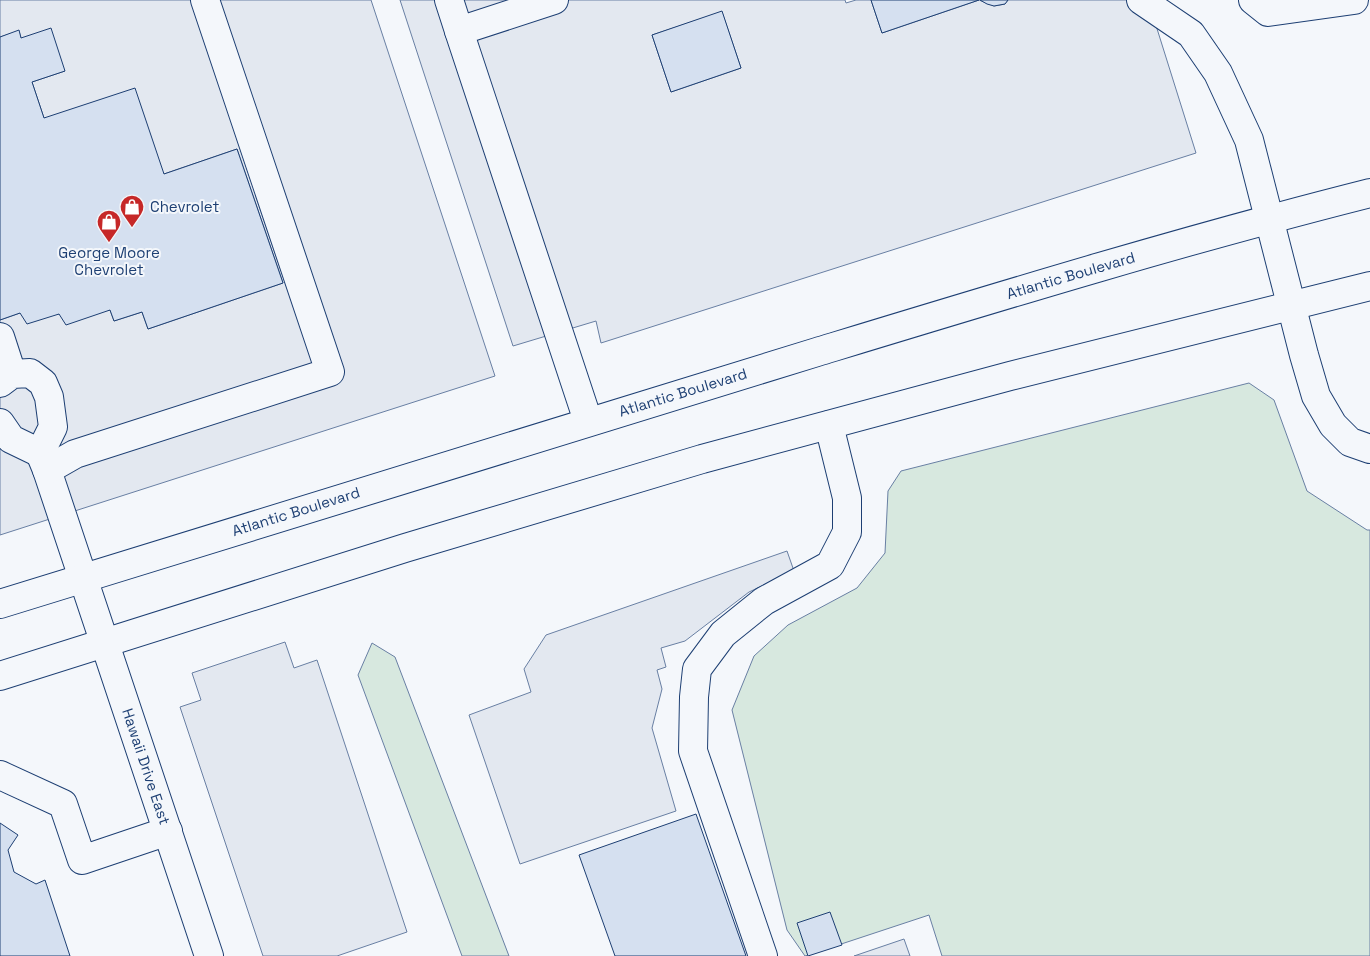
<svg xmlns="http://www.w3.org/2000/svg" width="1370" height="956" font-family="'Space Grotesk',sans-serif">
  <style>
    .green { fill: #d7e8df; stroke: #687fa3 }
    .parking { fill: #e3e8f0; stroke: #687fa3; fill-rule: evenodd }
    .building { fill: #d5e0f0; stroke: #1d3f73 }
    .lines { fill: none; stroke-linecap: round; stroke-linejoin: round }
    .minor-casing { stroke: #1d3f73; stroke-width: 30 }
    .highway-casing { stroke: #1d3f73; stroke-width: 30 }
    .minor { stroke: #f4f7fb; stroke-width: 28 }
    .highway { stroke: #f4f7fb; stroke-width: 28 }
    .labels { text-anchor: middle; stroke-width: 4; stroke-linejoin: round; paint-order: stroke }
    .poi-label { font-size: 15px; fill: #1d3f73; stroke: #f4f7fb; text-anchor: start }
    .street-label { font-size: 15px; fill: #1d3f73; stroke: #f4f7fb }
  </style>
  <rect width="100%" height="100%" fill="#f4f7fb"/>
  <path class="green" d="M 1249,383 L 1274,400 L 1307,491 L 1367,530 L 1370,530 L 1370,956 L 942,956 L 929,915 L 805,956 L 787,930 L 732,710 L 754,656 L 788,625 L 857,588 L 885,553 L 888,491 L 901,471 Z
    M 372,643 L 395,657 L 509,956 L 462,956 L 358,675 Z"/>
  <path class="parking" d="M 0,0 L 371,0 L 495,376 L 0,535 L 0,320 L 20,313 L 59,314 L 110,310 L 114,321 L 142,312 L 148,329 L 283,283 L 237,149 L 164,174 L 44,118 L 32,82 L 65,71 L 21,38 L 19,31 L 0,37 Z
    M 400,0 L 845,0 L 846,3 L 856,0 L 871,0 L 882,33 L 979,0 L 994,6 L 1005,4 L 1008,0 L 1148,0 L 1196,153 L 601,343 L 596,321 L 513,346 ZM 722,12 L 741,68 L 671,92 L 652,35 Z
    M 787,551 L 794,571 L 749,592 L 685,641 L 661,648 L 666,667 L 657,670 L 662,689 L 652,728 L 676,811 L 520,864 L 469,715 L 531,692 L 524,669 L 546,635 Z
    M 285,642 L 294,668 L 317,660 L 407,932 L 337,956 L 263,956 L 180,707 L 201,700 L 192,673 Z
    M 904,939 L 910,956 L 854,956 Z"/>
  <path class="building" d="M 871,0 L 979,0 L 882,33 Z
    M 980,0 L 1008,0 L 1005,4 L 994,6 L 987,4 Z
    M 722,11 L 741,68 L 671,92 L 652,35 Z
    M 51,28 L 65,71 L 32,82 L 44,118 L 135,88 L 164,174 L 237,149 L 283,283 L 148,329 L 142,312 L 114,321 L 110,310 L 66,325 L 59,314 L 27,324 L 20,313 L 0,320 L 0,37 L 19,30 L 21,38 Z
    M 696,814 L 746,956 L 615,956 L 579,855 Z
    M 0,823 L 18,835 L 8,850 L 14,872 L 36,884 L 45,880 L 70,956 L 0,956 Z
    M 830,912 L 842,945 L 808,956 L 797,923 Z"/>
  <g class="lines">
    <defs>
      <g id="minor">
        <path d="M 449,0 L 459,31"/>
        <path d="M 554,0 L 459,31 L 588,421"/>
        <path d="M 1141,0 L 1191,34 L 1218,73 L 1249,140 L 1304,355 L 1316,396 L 1333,425 L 1350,442 L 1370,449"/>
        <path d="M 1253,0 L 1268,12 L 1354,0"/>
        <path d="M 0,337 L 12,374"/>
        <path id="s1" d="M 0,383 L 12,374 L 30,373 L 43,383 L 49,397 L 53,427 L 40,453 L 47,470 L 209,956"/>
        <path d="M 0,423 L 11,439 L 40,453"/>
        <path d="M 47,470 L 75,454 L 330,372 L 205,0"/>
        <path d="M 0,775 L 63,804 L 82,860 L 168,831"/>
        <path d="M 763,956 L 693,751 L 694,697 L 697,669 L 723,634 L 764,601 L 830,565 L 847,532 L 847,498 L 829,425"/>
      </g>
      <g id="highway">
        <path id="s2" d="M 0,604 C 272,519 544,434 817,352 C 1001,296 1184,240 1370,193"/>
        <path d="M 0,676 L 405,548 L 702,459 L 1010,376 L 1370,286"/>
      </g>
    </defs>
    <use href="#minor" class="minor-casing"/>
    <use href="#highway" class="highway-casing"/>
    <use href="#minor" class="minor"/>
    <use href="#highway" class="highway"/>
  </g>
  <defs>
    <symbol id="shop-pin" viewBox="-11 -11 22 30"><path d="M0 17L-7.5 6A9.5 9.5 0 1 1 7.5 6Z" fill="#c62828" stroke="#f4f7fb"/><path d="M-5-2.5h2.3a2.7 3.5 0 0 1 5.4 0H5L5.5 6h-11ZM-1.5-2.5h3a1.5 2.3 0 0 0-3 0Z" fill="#fff"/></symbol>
  </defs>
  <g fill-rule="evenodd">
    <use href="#shop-pin" x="118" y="193" width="28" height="38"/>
    <use href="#shop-pin" x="95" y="208" width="28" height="38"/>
  </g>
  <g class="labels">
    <g class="poi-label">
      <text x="150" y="212">Chevrolet</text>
      <text x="109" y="258" text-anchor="middle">George Moore<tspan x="109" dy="17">Chevrolet</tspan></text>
    </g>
    <g class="street-label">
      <text dy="5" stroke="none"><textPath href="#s2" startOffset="1120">Atlantic Boulevard</textPath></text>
      <text dy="5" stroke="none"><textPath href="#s2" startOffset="715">Atlantic Boulevard</textPath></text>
      <text dy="5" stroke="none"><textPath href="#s2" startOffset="310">Atlantic Boulevard</textPath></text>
      <text dy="5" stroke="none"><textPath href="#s1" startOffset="455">Hawaii Drive East</textPath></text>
    </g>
  </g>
</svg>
